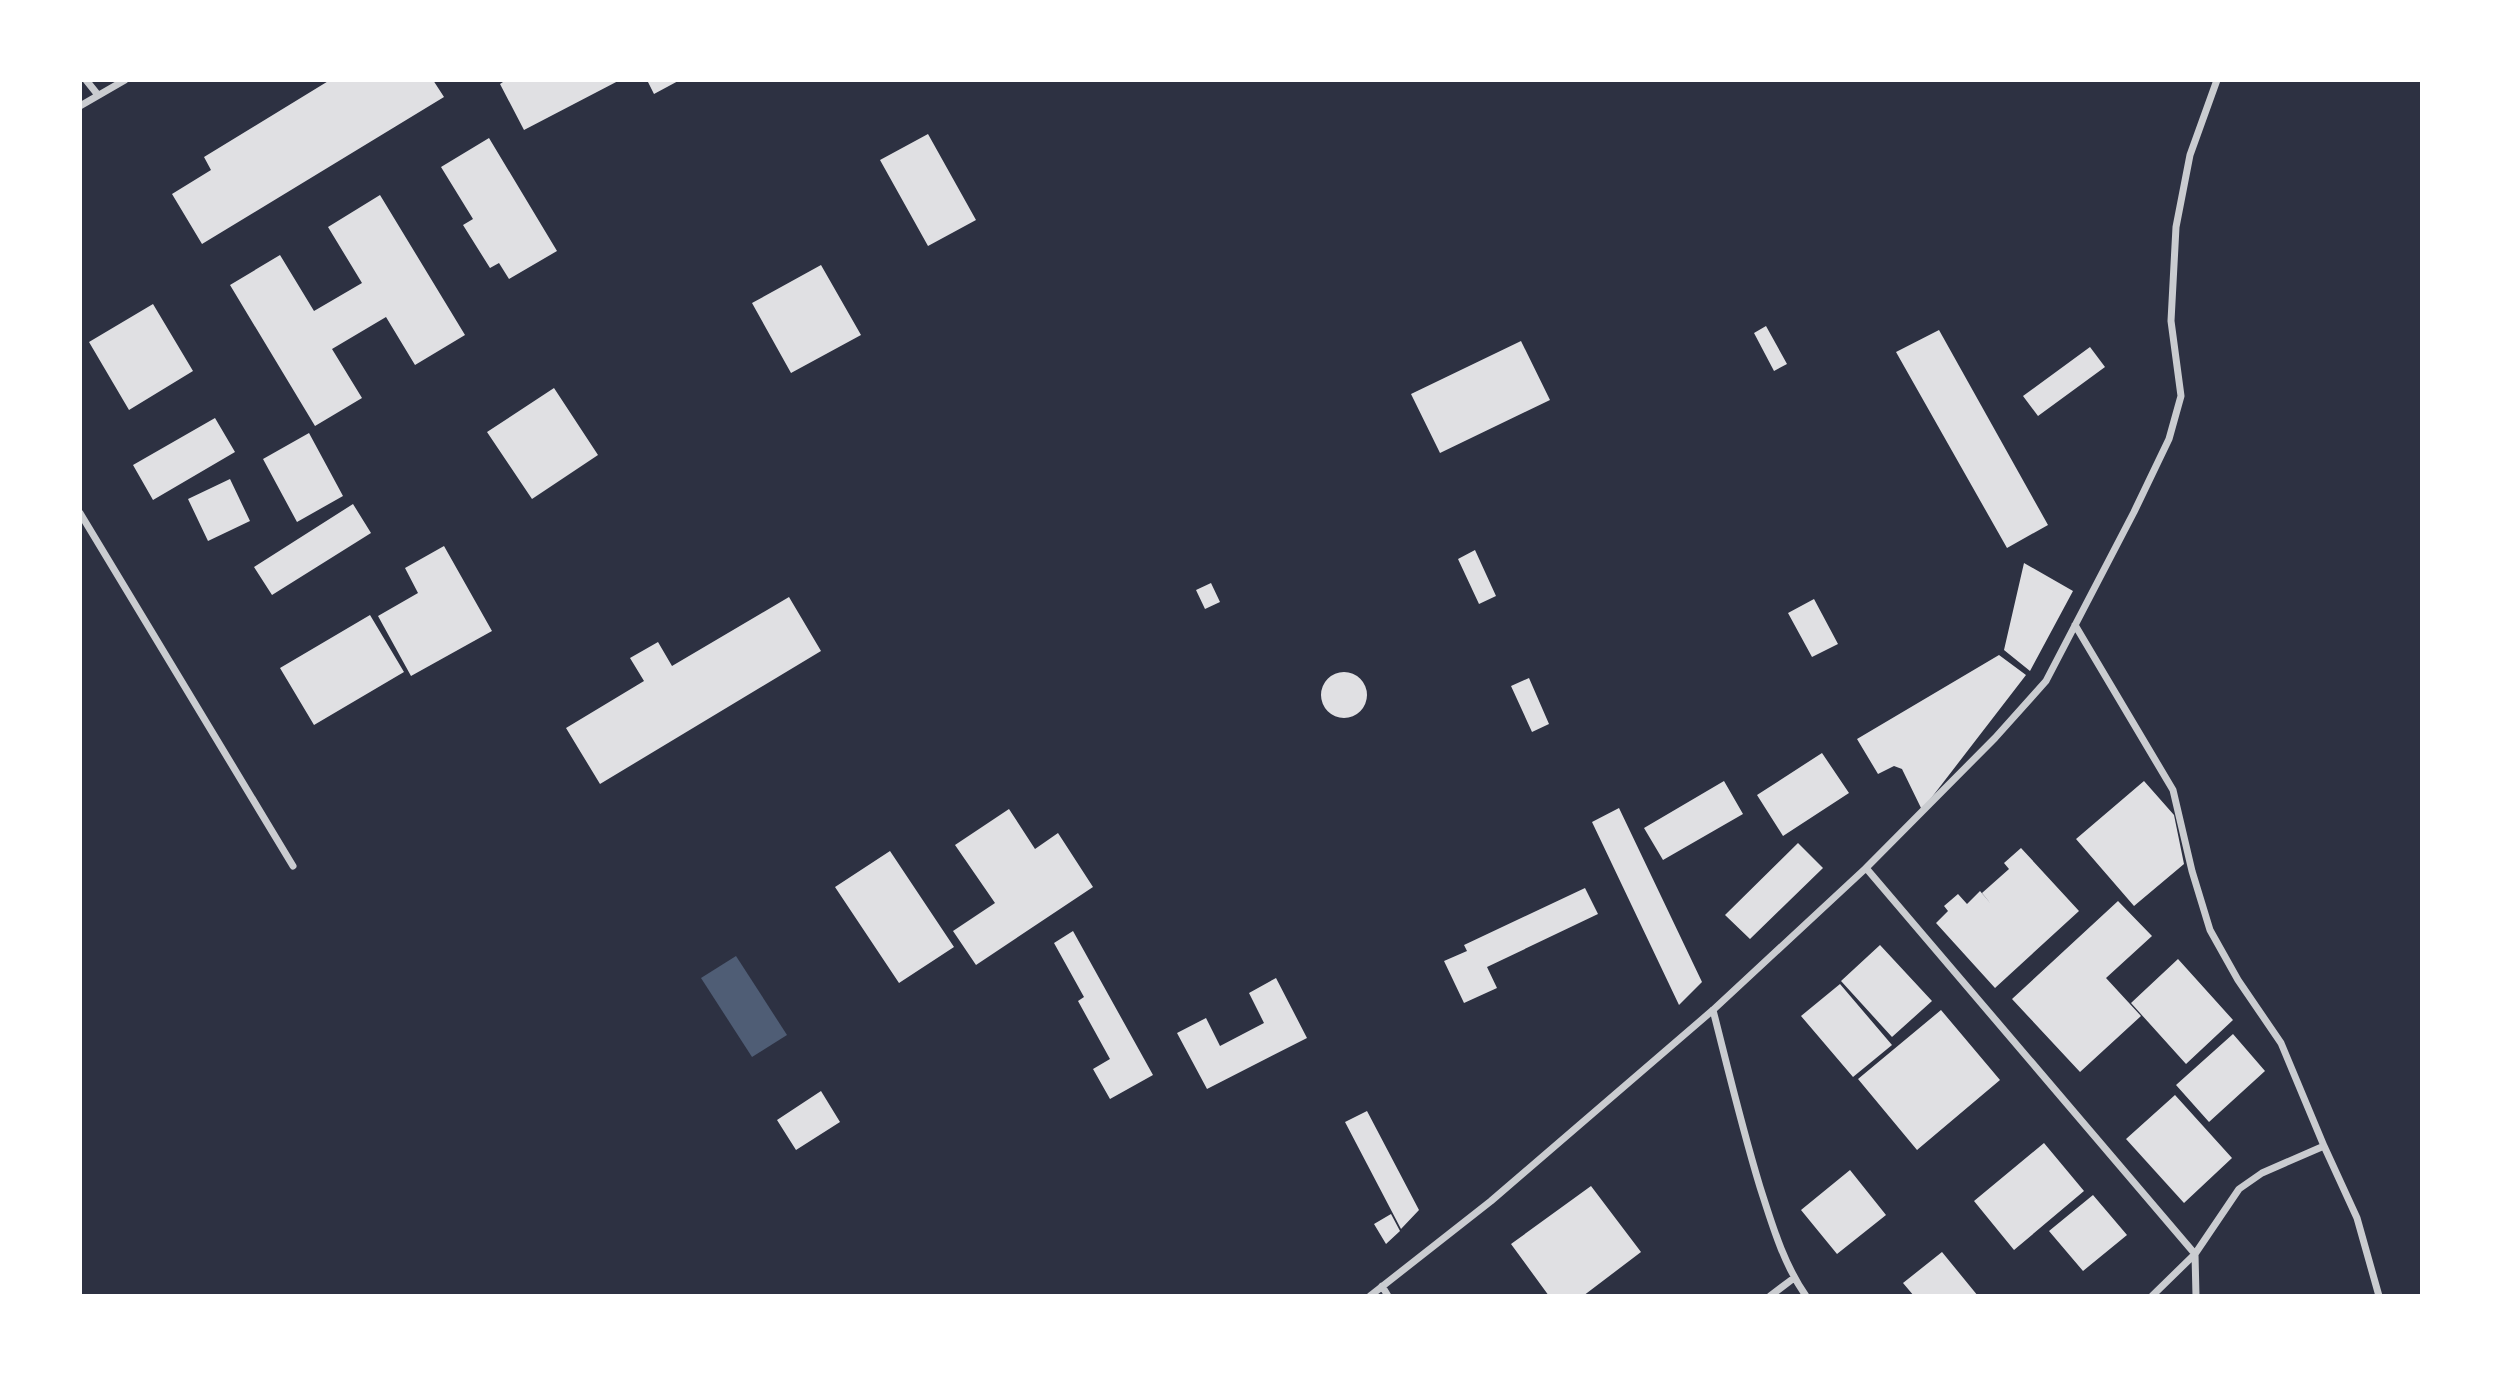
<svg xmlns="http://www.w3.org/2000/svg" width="2502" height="1376" font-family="'Times New Roman',serif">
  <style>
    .water { fill: #4f5d75 }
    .building { fill: #e0e0e3 }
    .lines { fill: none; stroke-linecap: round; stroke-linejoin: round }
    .minor { stroke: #caccd0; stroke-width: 7 }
  </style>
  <rect width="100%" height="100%" fill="#2d3142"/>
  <path class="water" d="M 736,956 L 787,1035 L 752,1057 L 701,978 Z"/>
  <path class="building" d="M 330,80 L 433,80 L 444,97 L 202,244 L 172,194 L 211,170 L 204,157 Z
    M 506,80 L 620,80 L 524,130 L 500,84 Z
    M 647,80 L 680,80 L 654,94 Z
    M 928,134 L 976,220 L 928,246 L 880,160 Z
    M 489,138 L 557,251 L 509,279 L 499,263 L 490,268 L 463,225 L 473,219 L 441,167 Z
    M 380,195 L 465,335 L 415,365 L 386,317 L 332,349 L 362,398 L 315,426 L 230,285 L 280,255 L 314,311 L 362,283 L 328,227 Z
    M 821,265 L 861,335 L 791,373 L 752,303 Z
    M 153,304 L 193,371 L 129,410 L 89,342 Z
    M 1766,326 L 1787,364 L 1774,371 L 1754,333 Z
    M 1939,330 L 2048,525 L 2007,548 L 1896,352 Z
    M 1521,341 L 1550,400 L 1440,453 L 1411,394 Z
    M 2090,347 L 2105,367 L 2038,416 L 2023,396 Z
    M 554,388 L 598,455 L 532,499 L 487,432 Z
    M 215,418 L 235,452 L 153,500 L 133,465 Z
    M 309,433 L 343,496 L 297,522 L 263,459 Z
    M 230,479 L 250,521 L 208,541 L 188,499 Z
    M 353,504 L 371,533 L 272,595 L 254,567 Z
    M 444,546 L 492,631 L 411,676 L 378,616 L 418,593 L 405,568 Z
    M 1475,550 L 1496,596 L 1479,604 L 1458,559 Z
    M 2024,563 L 2073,591 L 2030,671 L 2004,650 Z
    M 1211,583 L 1220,602 L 1205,609 L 1196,590 Z
    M 789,597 L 821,651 L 600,784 L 566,728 L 644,681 L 630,658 L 658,642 L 672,666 Z
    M 1814,599 L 1838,644 L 1812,657 L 1788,613 Z
    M 370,615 L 404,672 L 314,725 L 280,668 Z
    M 1999,655 L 2026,675 L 1922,810 L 1902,769 L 1894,766 L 1878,774 L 1857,739 Z
    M1321 695a23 23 0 1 1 46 0a23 23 0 1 1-46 0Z
    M 1529,678 L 1549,724 L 1532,732 L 1511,686 Z
    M 1822,753 L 1849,793 L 1783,836 L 1757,795 Z
    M 1724,781 L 1743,814 L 1663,860 L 1644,828 Z
    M 2144,781 L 2174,815 L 2184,864 L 2134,906 L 2076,839 Z
    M 1619,808 L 1702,982 L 1679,1005 L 1592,822 Z
    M 1009,809 L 1035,849 L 1058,833 L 1093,887 L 976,965 L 953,931 L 995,903 L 955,845 Z
    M 1798,843 L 1823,868 L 1750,939 L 1725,915 Z
    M 2021,848 L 2079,911 L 1995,988 L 1936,923 L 1948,911 L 1944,906 L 1958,894 L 1967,904 L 1980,891 L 1991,904 L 1982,893 L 2009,869 L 2004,863 Z
    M 890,851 L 954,947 L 899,983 L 835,887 Z
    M 1585,888 L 1598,914 L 1487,967 L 1497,988 L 1464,1003 L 1444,961 L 1467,951 L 1464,945 Z
    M 2118,901 L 2152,936 L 2106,978 L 2141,1016 L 2080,1072 L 2012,999 Z
    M 1073,931 L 1153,1075 L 1110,1099 L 1093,1069 L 1110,1059 L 1078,1001 L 1084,997 L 1054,943 Z
    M 1880,945 L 1932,1001 L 1892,1037 L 1841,981 Z
    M 2178,959 L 2233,1020 L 2186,1064 L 2131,1003 Z
    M 1276,978 L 1307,1038 L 1207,1089 L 1177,1033 L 1206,1018 L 1220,1046 L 1264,1023 L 1249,993 Z
    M 1840,984 L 1892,1045 L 1853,1077 L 1801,1016 Z
    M 1941,1010 L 2000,1080 L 1917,1150 L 1858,1079 Z
    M 2233,1034 L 2265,1071 L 2209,1122 L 2176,1085 Z
    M 821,1091 L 840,1122 L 796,1150 L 777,1120 Z
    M 2175,1095 L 2232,1158 L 2184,1203 L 2126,1139 Z
    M 1367,1111 L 1419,1210 L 1401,1229 L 1345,1122 Z
    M 2044,1143 L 2084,1191 L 2014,1250 L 1974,1201 Z
    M 1850,1170 L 1886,1215 L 1837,1254 L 1801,1210 Z
    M 1591,1186 L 1641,1252 L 1583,1296 L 1549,1296 L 1511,1244 Z
    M 2093,1195 L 2127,1235 L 2083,1271 L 2049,1231 Z
    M 1391,1214 L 1400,1231 L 1386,1244 L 1374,1224 Z
    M 1942,1252 L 1978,1296 L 1914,1296 L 1903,1283 Z"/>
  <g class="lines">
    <path class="minor" d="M 86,80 L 98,95
      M 80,106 L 125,80
      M 80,513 L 293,866
      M 2075,625 L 2173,790 L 2192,871 L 2210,930 L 2238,980 L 2281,1043 L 2324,1146 L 2262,1173 L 2239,1189 L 2195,1254 L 2152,1296
      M 1866,868 L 2195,1254 L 2196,1296
      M 1713,1010 C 1728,1069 1742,1128 1760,1187 C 1772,1224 1783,1263 1806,1296
      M 2324,1146 L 2357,1218 L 2379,1296
      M 1382,1286 L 1388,1296
      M 1370,1296 L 1491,1201 L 1713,1010 L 1866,868 L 1995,738 L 2046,681 L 2134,512 L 2169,439 L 2181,396 L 2171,321 L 2176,227 L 2190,155 L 2217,80
      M 1770,1296 L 1794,1278"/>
  </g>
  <rect width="2502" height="1376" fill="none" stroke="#ffffff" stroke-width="164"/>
</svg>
